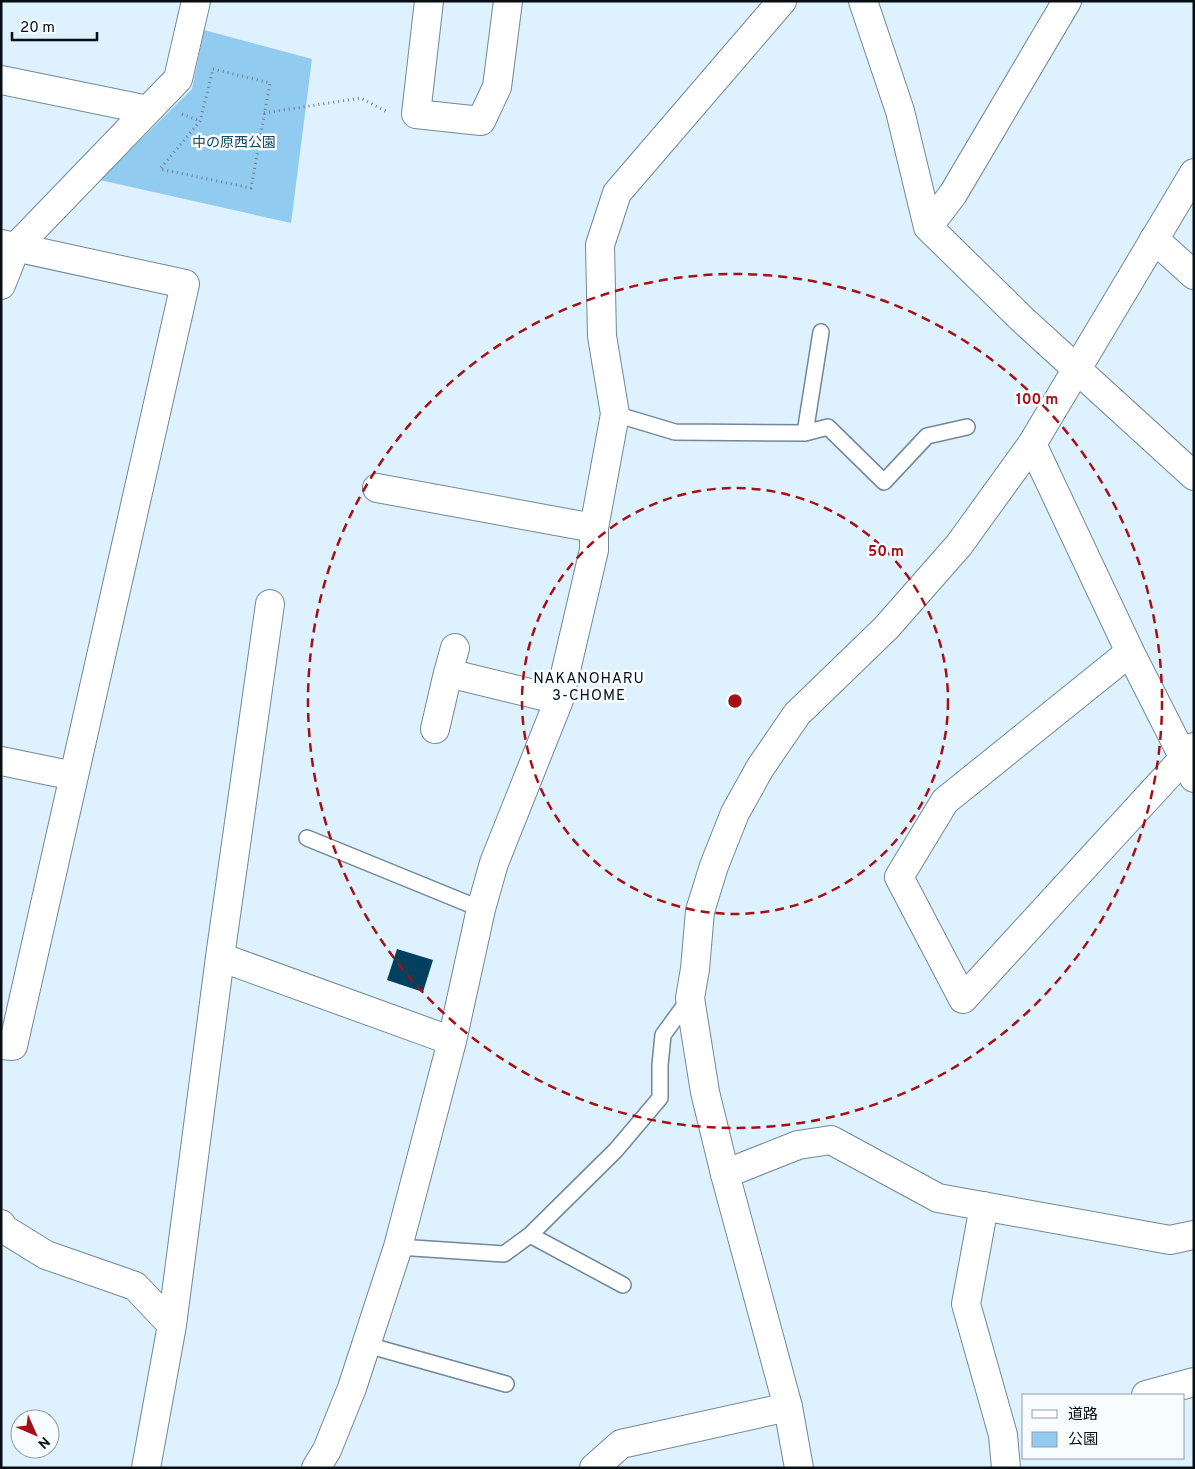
<svg xmlns="http://www.w3.org/2000/svg" width="1195" height="1469" font-family="Overpass,'Noto Sans JP',sans-serif">
  <style>
    .green { fill: #92cbf0 }
    .building { fill: #01415f }
    .lines { fill: none; stroke-linecap: round; stroke-linejoin: round }
    .service-casing { stroke: #728897; stroke-width: 18 }
    .minor-casing { stroke: #728897; stroke-width: 30 }
    .tertiary-casing { stroke: #728897; stroke-width: 30 }
    .path { stroke: #717f88; stroke-width: 3; stroke-dasharray: 1 4; stroke-linecap: butt }
    .service { stroke: #fff; stroke-width: 15 }
    .minor { stroke: #fff; stroke-width: 28 }
    .tertiary { stroke: #fff; stroke-width: 28 }
    .ring { fill: none; stroke: #a50f15; stroke-width: 2.5; stroke-dasharray: 9 6 }
    .labels { text-anchor: middle; stroke-width: 5; stroke-linejoin: round; paint-order: stroke }
    .park-label { font-size: 14px; fill: #1a455e; stroke: #f7fcff }
    .neighbourhood-label { font-size: 15px; letter-spacing: 1px; fill: #070f14; stroke: #f7fcff }
    .centre { fill: #a50f15; stroke: #f7fcff; stroke-width: 2.5 }
    .ring-label { font-size: 15px; text-anchor: middle; font-weight: bold; fill: #a50f15; stroke: #f7fcff; stroke-width: 5; stroke-linejoin: round; paint-order: stroke }
  </style>
  <rect width="100%" height="100%" fill="#ddf1fe"/>
  <path class="green" d="M 204,30 L 312,59 L 291,223 L 100,180 L 192,89 Z"/>
  <path class="building" d="M 397,949 L 433,960 L 423,992 L 387,980 Z"/>
  <g class="lines">
    <defs>
      <path id="service" d="M 615,414 L 675,432 L 805,433 L 828,427 L 884,482 L 927,436 L 967,427
        M 805,433 L 821,332
        M 307,838 L 481,909
        M 530,1235 L 623,1285
        M 398,1247 L 504,1254 L 530,1235 L 616,1150 L 660,1098 L 660,1065 L 663,1035 L 690,998
        M 367,1345 L 506,1384"/>
      <path id="minor" d="M 429,1 L 416,114 L 481,121 L 497,87 L 508,1
        M 863,1 L 900,111 L 928,227 L 1023,320 L 1194,476
        M 1,80 L 148,110
        M 928,227 L 953,194 L 1067,1
        M 1154,239 L 1194,275
        M 1,244 L 185,284 L 13,1046 L 1,1045
        M 1,285 L 16,247 L 178,79 L 196,1
        M 1032,444 L 1130,652 L 1194,778
        M 377,488 L 594,528
        M 455,648 L 448,673 L 559,700
        M 1130,652 L 945,801 L 899,877 L 963,999 L 1194,747
        M 435,729 L 448,673
        M 1,761 L 74,776
        M 220,957 L 452,1041
        M 725,1174 L 798,1145 L 831,1140 L 938,1198 L 1170,1240 L 1194,1235
        M 984,1206 L 966,1304 L 1003,1435 L 1006,1468
        M 1,1224 L 4,1229 L 46,1255 L 135,1286 L 172,1325
        M 1146,1395 L 1194,1382
        M 146,1468 L 172,1325 L 220,957 L 270,604
        M 316,1468 L 327,1450 L 352,1388 L 398,1247 L 452,1041 L 481,909 L 494,863 L 559,700 L 594,550 L 594,528 L 615,414 L 602,336 L 600,245 L 617,193 L 782,1
        M 594,1468 L 621,1444 L 788,1407"/>
      <path id="tertiary" d="M 799,1468 L 788,1407 L 725,1174 L 705,1092 L 690,998 L 695,969 L 700,911 L 714,866 L 735,813 L 760,768 L 797,714 L 886,628 L 959,545 L 1032,444 L 1194,173"/>
    </defs>
    <use href="#service" class="service-casing"/>
    <use href="#minor" class="minor-casing"/>
    <use href="#tertiary" class="tertiary-casing"/>
    <path class="path" d="M 213,69 L 270,83 L 251,188 L 160,169 L 200,121 Z
      M 264,113 L 361,98 L 389,113
      M 182,114 L 200,121"/>
    <use href="#service" class="service"/>
    <use href="#minor" class="minor"/>
    <use href="#tertiary" class="tertiary"/>
  </g>
  <g class="ring">
    <circle cx="735" cy="701" r="213"/>
    <circle cx="735" cy="701" r="427"/>
  </g>
  <g class="labels">
    <g class="park-label">
      <text x="234" y="147">中の原西公園</text>
    </g>
    <g class="neighbourhood-label">
      <text x="589" y="683">NAKANOHARU<tspan x="589" dy="17">3-CHOME</tspan></text>
    </g>
  </g>
  <circle cx="735" cy="701" r="8" class="centre"/>
  <g class="ring-label">
    <text x="1037" y="404">100 m</text>
    <text x="886" y="556">50 m</text>
  </g>
  <rect width="1195" height="1469" fill="none" stroke="#070f14" stroke-width="5"/>
  <rect x="1022" y="1394" width="162" height="65" fill="#f7fcff" stroke="#979da1"/>
  <rect x="1032" y="1410" width="25" height="8" fill="#ffffff" stroke="#979da1"/>
  <text x="1068" y="1419" font-size="15" fill="#070f14">道路</text>
  <rect x="1032" y="1432" width="25" height="15" fill="#92cbf0" stroke="#979da1"/>
  <text x="1068" y="1444" font-size="15" fill="#070f14">公園</text>
  <g transform="translate(35 1434) rotate(135)"><circle r="24" fill="#f7fcff" stroke="#979da1"/>
  <path d="M0-4L9 19L0 12L-9 19Z" fill="#a50f15"/>
  <text y="-8" font-size="14" font-weight="bold" text-anchor="middle" fill="#070f14">N</text>
  </g>
  <path d="M12 32v8h85v-8" fill="none" stroke="#070f14" stroke-width="2.5"/>
  <text x="20" y="32" font-size="15" fill="#070f14" stroke="#f7fcff" stroke-width="4" paint-order="stroke">20 m</text>
</svg>
